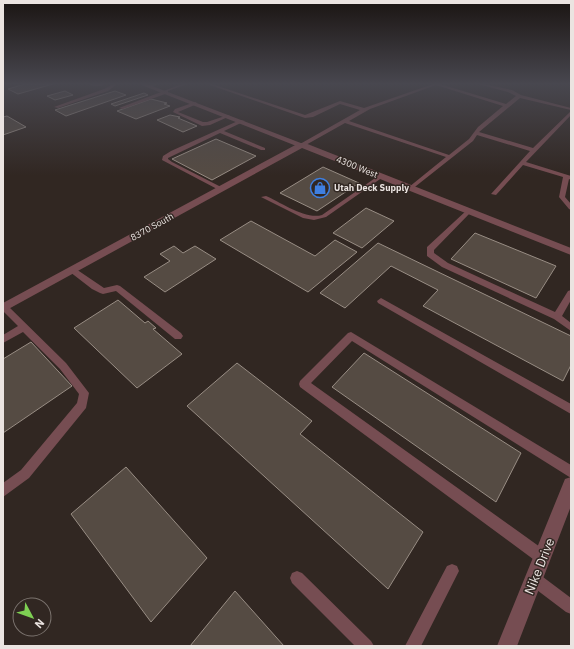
<svg xmlns="http://www.w3.org/2000/svg" width="574" height="649" font-family="'IBM Plex Sans',sans-serif">
  <style>
    .building { fill: #554b43; stroke: #988d84 }
    .lines { fill: none; stroke-linecap: round; stroke-linejoin: round }
    .service { fill: #764d52; fill-rule: evenodd }
    .minor { fill: #764d52; fill-rule: evenodd }
    .tertiary { fill: #764d52; fill-rule: evenodd }
    .labels { text-anchor: middle; stroke-width: 3; stroke-linejoin: round; paint-order: stroke }
    .far-street-label { font-size: 9px; fill: #ebe4e1; stroke: #312722 }
    .far-poi-label { font-size: 9px; font-weight: bold; fill: #ebe4e1; stroke: #312722; text-anchor: start }
    .near-street-label { font-size: 13px; fill: #ebe4e1; stroke: #312722 }
  </style>
  <rect width="100%" height="100%" fill="#312722"/>
  <path class="building" d="M 25,84 L 53,84 L 18,94 L 8,89 Z
    M 65,91 L 73,95 L 55,100 L 47,96 Z
    M 115,91 L 126,95 L 66,116 L 55,110 Z
    M 144,93 L 148,95 L 115,106 L 111,104 Z
    M 151,99 L 167,103 L 164,104 L 170,106 L 136,119 L 117,111 Z
    M 170,115 L 180,117 L 178,118 L 197,126 L 183,132 L 157,120 Z
    M 7,116 L 26,127 L 3,135 L 3,117 Z
    M 216,139 L 256,156 L 212,180 L 172,159 Z
    M 323,167 L 359,183 L 317,211 L 280,193 Z
    M 366,208 L 394,221 L 362,248 L 333,233 Z
    M 251,221 L 315,256 L 335,240 L 357,252 L 308,292 L 220,240 Z
    M 475,233 L 556,266 L 536,298 L 451,259 Z
    M 378,243 L 571,336 L 571,365 L 563,381 L 423,306 L 438,290 L 391,266 L 345,308 L 320,293 Z
    M 174,246 L 183,253 L 195,246 L 216,259 L 165,292 L 144,277 L 170,261 L 160,254 Z
    M 118,300 L 145,323 L 148,321 L 156,328 L 153,329 L 182,354 L 137,388 L 74,328 Z
    M 31,342 L 72,386 L 3,433 L 3,359 Z
    M 364,353 L 521,453 L 496,502 L 332,387 Z
    M 237,363 L 312,421 L 300,434 L 423,532 L 388,589 L 187,406 Z
    M 126,467 L 207,558 L 151,622 L 71,514 Z
    M 235,591 L 284,646 L 190,646 Z"/>
  <g class="lines">
    <path class="service" d="M 113,84 L 117,84 L 108,91 L 58,108 L 54,107 L 104,89 Z
      M 153,84 L 159,84 L 150,87 L 148,86 Z
      M 182,84 L 187,84 L 168,91 L 168,93 L 123,109 L 119,108 Z
      M 207,84 L 212,84 L 305,115 L 340,101 L 364,108 L 433,84 L 440,84 L 506,104 L 516,96 L 508,92 L 478,84 L 484,84 L 512,90 L 521,95 L 571,108 L 571,110 L 520,98 L 479,132 L 533,148 L 571,111 L 571,115 L 526,162 L 571,176 L 571,180 L 569,179 L 565,197 L 571,204 L 571,210 L 569,209 L 559,197 L 563,177 L 523,165 L 496,195 L 491,194 L 530,151 L 477,135 L 473,141 L 411,190 L 409,189 L 409,187 L 446,157 L 345,123 L 304,146 L 300,146 L 300,144 L 360,110 L 340,104 L 313,117 L 305,118 ZM 436,85 L 503,106 L 478,127 L 469,139 L 449,155 L 349,121 L 370,109 Z
      M 195,102 L 197,103 L 197,104 L 178,112 L 203,122 L 207,122 L 228,115 L 230,116 L 210,125 L 202,126 L 173,112 L 175,109 Z
      M 240,120 L 245,121 L 224,131 L 265,148 L 265,150 L 261,150 L 220,133 L 168,158 L 168,159 L 172,162 L 223,188 L 223,190 L 219,190 L 162,160 L 163,156 L 171,151 Z
      M 381,174 L 384,176 L 383,177 L 326,217 L 314,220 L 303,218 L 261,197 L 266,196 C 280,202 306,220 322,215 Z
      M 469,209 L 472,211 L 471,212 L 434,250 L 434,253 L 448,263 L 555,312 L 568,291 L 571,290 L 571,300 L 562,316 L 571,323 L 571,331 L 554,319 L 442,267 L 427,256 L 427,247 L 467,210 Z
      M 73,267 L 104,288 L 117,285 L 120,286 L 181,333 L 183,336 L 181,339 L 175,339 L 116,291 L 103,294 L 100,293 L 92,289 L 70,272 L 69,270 L 70,268 Z
      M 381,298 L 571,404 L 571,414 L 378,303 L 377,301 Z
      M 3,304 L 7,305 L 66,363 L 89,393 L 86,408 L 29,478 L 3,497 L 3,483 L 21,470 L 77,403 L 79,394 L 60,369 L 23,332 L 3,343 L 3,335 L 18,326 L 3,311 Z
      M 351,332 L 571,465 L 571,478 L 352,341 L 311,383 L 547,552 L 549,557 L 547,562 L 542,564 L 537,562 L 300,387 L 299,384 L 300,381 L 348,333 Z
      M 452,564 L 457,566 L 459,571 L 421,646 L 405,646 L 447,566 Z
      M 297,571 L 302,573 L 371,641 L 374,646 L 355,646 L 292,583 L 290,578 L 292,573 Z
      M 534,572 L 539,574 L 571,598 L 571,614 L 566,612 L 529,584 L 527,579 L 529,574 Z"/>
    <path class="minor" d="M 89,84 L 105,84 C 101,87 93,87 89,84 Z
      M 139,84 L 147,84 L 306,145 L 305,147 L 299,147 Z"/>
    <path class="tertiary" d="M 299,143 L 305,143 L 571,248 L 571,255 L 302,148 L 3,312 L 3,303 Z
      M 571,477 L 571,506 L 517,646 L 497,646 L 565,479 Z"/>
  </g>
  <linearGradient id="sky" x2="0" y2="1"><stop stop-color="#1b1513"/><stop offset="0.48" stop-color="#48474f"/><stop offset="1" stop-color="#48474f" stop-opacity="0"/></linearGradient>
  <rect width="574" height="175" fill="url(#sky)"/>
  <defs>
    <symbol id="shop-ring" viewBox="-11 -11 22 22"><circle r="9.5" fill="#312722" stroke="#3f7fe0" stroke-width="1.5"/><path d="M-5-2.5h2.3a2.7 3.5 0 0 1 5.4 0H5L5.5 6h-11ZM-1.5-2.5h3a1.5 2.3 0 0 0-3 0Z" fill="#3f7fe0"/></symbol>
  </defs>
  <g fill-rule="evenodd">
    <use href="#shop-ring" x="309" y="177" width="22" height="22"/>
  </g>
  <g class="labels">
    <g class="far-street-label">
      <text transform="translate(357 167) rotate(22)" y="3">4300 West</text>
      <text transform="translate(152 227) rotate(-29)" y="3">8370 South</text>
    </g>
    <g class="far-poi-label">
      <text x="334" y="191">Utah Deck Supply</text>
    </g>
    <g class="near-street-label">
      <text transform="translate(539 566) rotate(-68)" y="5">Nike Drive</text>
    </g>
  </g>
  <rect width="574" height="649" fill="none" stroke="#ebe4e1" stroke-width="8"/>
  <g transform="translate(32 617) rotate(131)"><circle r="19" fill="#312722" stroke="#7b736e"/>
  <path d="M0-3L7 15L0 10L-7 15Z" fill="#7ed053"/>
  <text y="-6" font-size="11" font-weight="bold" text-anchor="middle" fill="#ebe4e1">N</text>
  </g>
</svg>
